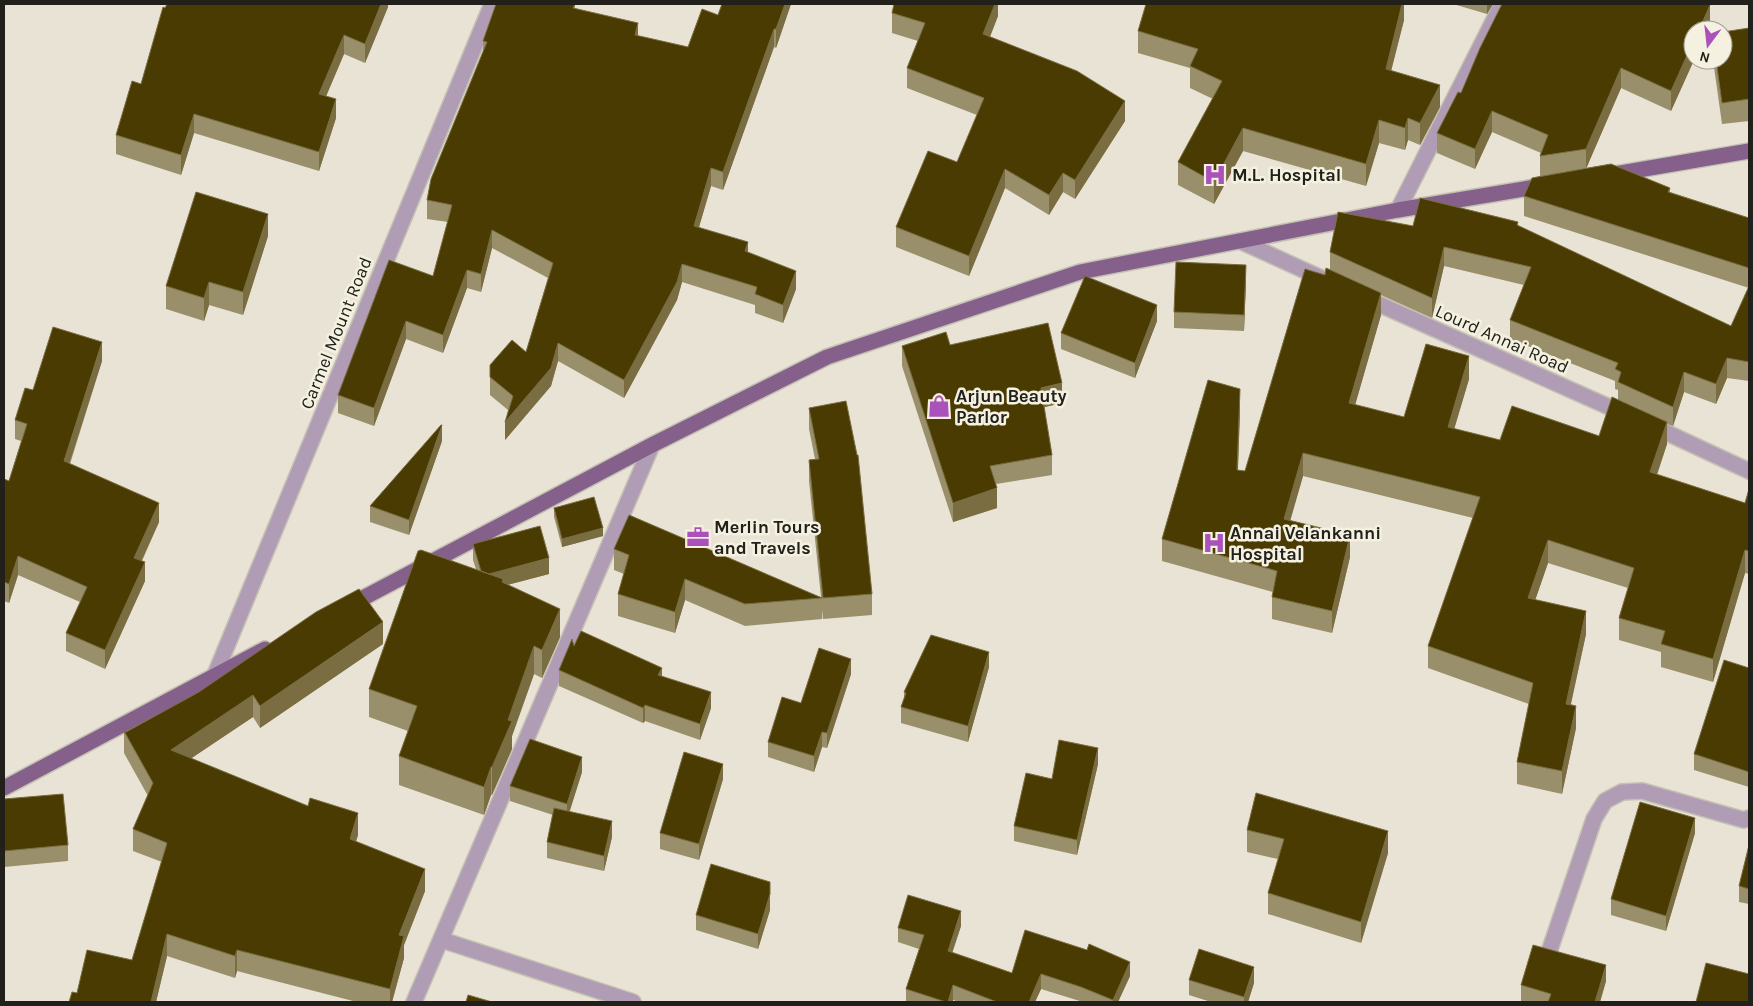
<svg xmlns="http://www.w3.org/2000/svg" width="1753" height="1006" font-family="Karla,sans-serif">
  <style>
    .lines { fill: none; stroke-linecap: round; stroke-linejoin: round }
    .minor-casing { stroke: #c4c0b3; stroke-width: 18 }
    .tertiary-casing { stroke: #c4c0b3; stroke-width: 18 }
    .primary-casing { stroke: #c4c0b3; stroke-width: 18 }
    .minor { stroke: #b09cb4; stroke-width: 15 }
    .tertiary { stroke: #b09cb4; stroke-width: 15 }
    .primary { stroke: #84608b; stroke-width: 15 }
    .wall { fill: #998f6b; fill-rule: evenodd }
    .shaded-wall { fill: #796d41 }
    .building { fill: #4a3b02; stroke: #796d41 }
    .labels { text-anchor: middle; stroke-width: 5; stroke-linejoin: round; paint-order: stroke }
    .poi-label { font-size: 18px; font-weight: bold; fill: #22201b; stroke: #f5f1e1; text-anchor: start }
    .street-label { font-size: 18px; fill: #22201b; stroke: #f5f1e1 }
  </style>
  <rect width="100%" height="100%" fill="#e8e3d4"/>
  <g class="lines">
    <defs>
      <path id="minor" d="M 1398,210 L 1502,4
        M 1240,241 L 1321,278
        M 1363,297 L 1627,415
        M 1648,424 L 1749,471
        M 214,677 L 492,4
        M 442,940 L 633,1002
        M 1548,955 L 1594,819 L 1605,801 L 1622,792 L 1642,791 L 1744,820 L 1749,818"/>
      <path id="tertiary" d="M 414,1002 L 652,445"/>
      <path id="primary" d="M 1609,175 L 1749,151
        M 348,606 L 652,445 L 827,357 L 1080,272 L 1398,210 L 1547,185
        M 4,788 L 265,649"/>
    </defs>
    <use href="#minor" class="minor-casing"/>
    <use href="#tertiary" class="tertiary-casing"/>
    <use href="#primary" class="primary-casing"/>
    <use href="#minor" class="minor"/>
    <use href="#tertiary" class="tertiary"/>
    <use href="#primary" class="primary"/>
  </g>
  <path class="wall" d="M 388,4 L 388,7 L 365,63 L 344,54 L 326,96 L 336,118 L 319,171 L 194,133 L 181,175 L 116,154 L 116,135 L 141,84 L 165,8 Z
    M 575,4 L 575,8 L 638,36 L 688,47 L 718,15 L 722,4 L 791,4 L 776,48 L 774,47 L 723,190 L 711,186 L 699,227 L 748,253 L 796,289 L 783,323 L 755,313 L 755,305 L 682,282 L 677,300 L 624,398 L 558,361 L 551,386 L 505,440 L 508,410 L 490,395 L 490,365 L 526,352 L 548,278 L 492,248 L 481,292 L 467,288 L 443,353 L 406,339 L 374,426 L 338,413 L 338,395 L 433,276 L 448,222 L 427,219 L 427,200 L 483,52 L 483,41 Z
    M 998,4 L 998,16 L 990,37 L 1125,121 L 1075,199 L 1063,192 L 1049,215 L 1005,188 L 969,276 L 896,247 L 896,227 L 957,162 L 977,115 L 907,88 L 907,68 L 918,41 L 892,33 L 892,13 Z
    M 1404,4 L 1404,20 L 1391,71 L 1440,107 L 1420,145 L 1408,140 L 1405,150 L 1379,143 L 1366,186 L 1243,151 L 1214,204 L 1178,185 L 1178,162 L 1213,99 L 1190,88 L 1190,68 L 1138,53 L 1138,31 Z
    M 1453,4 L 1493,4 L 1487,14 Z
    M 1502,4 L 1708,4 L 1710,5 L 1710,25 L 1708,30 L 1693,30 L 1693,60 L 1694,60 L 1671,111 L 1621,88 L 1586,168 L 1611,164 L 1670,188 L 1670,192 L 1749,218 L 1749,381 L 1727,378 L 1716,404 L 1684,392 L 1673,426 L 1667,424 L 1667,444 L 1657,475 L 1745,503 L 1749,489 L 1749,574 L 1745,573 L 1713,682 L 1661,667 L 1661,652 L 1619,640 L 1619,618 L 1628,588 L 1548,563 L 1535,600 L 1586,611 L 1586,634 L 1571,704 L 1576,706 L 1576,728 L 1562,794 L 1517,784 L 1517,762 L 1529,704 L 1428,668 L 1428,646 L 1473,518 L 1303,476 L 1290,521 L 1350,535 L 1350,557 L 1332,633 L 1272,619 L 1272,597 L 1273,592 L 1162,561 L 1162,539 L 1208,380 L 1240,389 L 1240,411 L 1238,470 L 1245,471 L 1305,269 L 1325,275 L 1326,268 L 1330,269 L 1330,252 L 1338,212 L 1413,226 L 1420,198 L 1518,222 L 1518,226 L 1731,326 L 1749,288 L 1524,216 L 1524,196 L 1532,178 L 1540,176 L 1540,156 L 1541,153 L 1492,132 L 1475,169 L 1437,153 L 1437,133 L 1458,92 L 1461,93 L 1480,48 ZM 1444,266 L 1524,285 L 1510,320 L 1510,339 L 1615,381 L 1615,389 L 1618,390 L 1618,400 L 1612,397 L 1599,436 L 1512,406 L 1500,440 L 1454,429 L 1469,379 L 1469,356 L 1426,344 L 1404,417 L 1355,405 L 1381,315 L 1381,295 L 1432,318 Z
    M 1749,28 L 1749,121 L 1722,124 L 1713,60 L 1723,60 Z
    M 268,236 L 243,315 L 209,305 L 204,321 L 166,309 L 166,286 Z
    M 1246,281 L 1244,331 L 1174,328 L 1174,312 Z
    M 1157,321 L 1135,378 L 1061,349 L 1061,333 Z
    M 950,345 L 1062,403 L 1044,407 L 1052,455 L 1052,475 L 996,484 L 997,508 L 953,522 L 902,366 L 902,346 Z
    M 102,361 L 70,464 L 159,522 L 142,561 L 145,581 L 105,669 L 66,651 L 66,633 L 80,602 L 18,575 L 9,603 L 4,601 L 4,479 L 9,481 L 21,441 L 15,439 L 15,420 L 33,390 Z
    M 809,408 L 872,594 L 872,615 L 823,619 L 822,610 L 822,619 L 745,626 L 685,600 L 675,633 L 618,616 L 618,594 L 624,574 L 614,570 L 614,549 L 821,597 L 809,481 L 809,460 L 815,459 L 809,429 Z
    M 442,441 L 409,535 L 370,522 L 370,506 Z
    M 554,508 L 603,536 L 562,547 L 554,517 Z
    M 473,544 L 549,574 L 507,585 L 560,637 L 542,678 L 534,674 L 512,736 L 512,749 L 492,795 L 491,795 L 484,815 L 399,785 L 399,756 L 408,731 L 369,717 L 369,689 L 476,569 L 473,560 Z
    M 383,644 L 260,728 L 253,717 L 191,758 L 358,835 L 356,841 L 425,891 L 404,945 L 404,958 L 392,1002 L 357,1002 L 237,971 L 235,978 L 167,956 L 156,1002 L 69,1002 L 77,993 L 132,960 L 162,862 L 133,851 L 133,829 L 148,796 L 124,753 L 124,731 L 126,732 Z
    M 574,646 L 662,676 L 711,708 L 700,740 L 645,721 L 643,723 L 559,686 L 559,670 Z
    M 989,667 L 968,742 L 901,723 L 901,707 L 904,698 L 904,692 Z
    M 1749,668 L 1749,787 L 1694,770 L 1694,754 Z
    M 851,674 L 827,748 L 822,747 L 814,772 L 768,757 L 768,742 Z
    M 1098,764 L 1077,855 L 1014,841 L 1014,826 L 1052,779 Z
    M 582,772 L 569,812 L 612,837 L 604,871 L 547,858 L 547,842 L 553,815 L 510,801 L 510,786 Z
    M 723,779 L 699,860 L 660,849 L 660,833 Z
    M 4,799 L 68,845 L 68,861 L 4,867 Z
    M 1247,830 L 1388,853 L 1361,943 L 1268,914 L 1268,893 L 1278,859 L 1247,852 Z
    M 1695,833 L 1666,931 L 1611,915 L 1611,899 Z
    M 1749,845 L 1749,904 L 1739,902 L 1739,886 Z
    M 770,910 L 758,949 L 696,930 L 696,915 Z
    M 961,926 L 952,952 L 1012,973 L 1130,976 L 1118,1002 L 1083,1002 L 1041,989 L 1035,1002 L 959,1002 L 953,1000 L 953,1002 L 906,1002 L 906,989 L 919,949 L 898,942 L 898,928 Z
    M 1189,980 L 1254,983 L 1248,1002 L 1211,1002 L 1189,995 Z
    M 1606,981 L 1600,1002 L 1526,1002 L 1521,1001 L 1521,985 Z"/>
  <path class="shaded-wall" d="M 381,4 L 388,4 L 388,7 L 365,63 L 365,44 Z
    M 785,4 L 791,4 L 776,48 L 776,29 Z
    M 995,4 L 998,4 L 998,16 L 983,54 L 983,34 Z
    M 1402,4 L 1404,4 L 1404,20 L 1386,91 L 1386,69 Z
    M 1487,4 L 1493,4 L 1487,14 Z
    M 1710,5 L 1710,25 L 1708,30 L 1699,30 Z
    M 638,23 L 638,42 L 635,35 Z
    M 774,29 L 774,47 L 723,190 L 723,172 Z
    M 344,35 L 344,54 L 319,113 L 319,94 Z
    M 1693,42 L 1693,60 L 1694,60 L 1671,111 L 1671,91 Z
    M 1621,68 L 1621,88 L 1586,169 L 1586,149 Z
    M 1440,85 L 1440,107 L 1420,145 L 1420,123 Z
    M 336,99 L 336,118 L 319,171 L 319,152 Z
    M 1125,101 L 1125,121 L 1075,199 L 1075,180 Z
    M 1492,111 L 1492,132 L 1475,169 L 1475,149 Z
    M 194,114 L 194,133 L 181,175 L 181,155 Z
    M 1408,118 L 1408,140 L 1405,150 L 1405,128 Z
    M 1379,120 L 1379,143 L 1366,186 L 1366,164 Z
    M 1243,128 L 1243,151 L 1214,204 L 1214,182 Z
    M 711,168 L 711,186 L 694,244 L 694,226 Z
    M 1005,169 L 1005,188 L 969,276 L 969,256 Z
    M 1063,173 L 1063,192 L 1049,215 L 1049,195 Z
    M 268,214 L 268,236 L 243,315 L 243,292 Z
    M 492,230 L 492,248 L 481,292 L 481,274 Z
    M 748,242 L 748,260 L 745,251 Z
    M 1444,247 L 1444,266 L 1432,318 L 1432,298 Z
    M 682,264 L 682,282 L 677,300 L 624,398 L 624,380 Z
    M 1246,265 L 1246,281 L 1244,331 L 1244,315 Z
    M 467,270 L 467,288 L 443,353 L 443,335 Z
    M 796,271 L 796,289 L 783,323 L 783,305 Z
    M 209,282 L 209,305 L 204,321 L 204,298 Z
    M 1381,293 L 1381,315 L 1349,426 L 1349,403 Z
    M 1157,305 L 1157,321 L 1135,378 L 1135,363 Z
    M 406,321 L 406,339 L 374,426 L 374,408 Z
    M 102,342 L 102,361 L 64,480 L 64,461 Z
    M 558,343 L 558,361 L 551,386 L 505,440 L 505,422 Z
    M 1469,356 L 1469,379 L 1448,450 L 1448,427 Z
    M 1727,358 L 1727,378 L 1716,404 L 1716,384 Z
    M 1684,372 L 1684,392 L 1673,426 L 1673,407 Z
    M 1062,383 L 1062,403 L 1041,408 L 1041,388 Z
    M 1240,389 L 1240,411 L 1237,492 L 1237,470 Z
    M 1667,422 L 1667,444 L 1650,495 L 1650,472 Z
    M 442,425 L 442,441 L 409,535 L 409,520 Z
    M 1303,453 L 1303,476 L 1284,542 L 1284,519 Z
    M 997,488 L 997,508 L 953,522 L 953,503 Z
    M 159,503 L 159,522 L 134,577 L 134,558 Z
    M 603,528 L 603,536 L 562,547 L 562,539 Z
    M 1350,535 L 1350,557 L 1332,633 L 1332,611 Z
    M 1548,540 L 1548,563 L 1528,621 L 1528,598 Z
    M 1745,550 L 1745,573 L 1713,682 L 1713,659 Z
    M 18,556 L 18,575 L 9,603 L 9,584 Z
    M 549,558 L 549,574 L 503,586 L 482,576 Z
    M 145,562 L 145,581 L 105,669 L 105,650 Z
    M 685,579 L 685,600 L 675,633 L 675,612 Z
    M 560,609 L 560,637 L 542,678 L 542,650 Z
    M 1586,611 L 1586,634 L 1566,726 L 1566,704 Z
    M 383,622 L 383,644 L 260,728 L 260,706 Z
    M 534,646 L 534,674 L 512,736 L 512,749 L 492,795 L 492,767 L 508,720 Z
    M 989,652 L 989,667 L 968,742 L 968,726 Z
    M 851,659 L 851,674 L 827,748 L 827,733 Z
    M 662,668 L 662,683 L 658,675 Z
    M 711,692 L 711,708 L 700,740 L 700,724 Z
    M 253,695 L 253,717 L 171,772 L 171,750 Z
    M 645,705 L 645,721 L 643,723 L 643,708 Z
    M 1576,706 L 1576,728 L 1562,794 L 1562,771 Z
    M 822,732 L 822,747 L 814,772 L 814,756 Z
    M 1098,748 L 1098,764 L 1077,855 L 1077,840 Z
    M 582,757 L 582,772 L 567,820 L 567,804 Z
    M 723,764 L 723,779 L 699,860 L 699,844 Z
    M 491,767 L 491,795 L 484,815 L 484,787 Z
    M 358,813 L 358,835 L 350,861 L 350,839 Z
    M 1695,818 L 1695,833 L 1666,931 L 1666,916 Z
    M 612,821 L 612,837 L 604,871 L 604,856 Z
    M 1388,831 L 1388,853 L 1361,943 L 1361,922 Z
    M 425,869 L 425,891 L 404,945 L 404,958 L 392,1002 L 390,1002 L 390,989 L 399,935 Z
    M 770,894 L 770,910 L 758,949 L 758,934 Z
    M 961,911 L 961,926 L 948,966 L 948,951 Z
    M 167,934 L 167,956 L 156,1002 L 151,1002 Z
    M 237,950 L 237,971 L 235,978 L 235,956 Z
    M 1130,962 L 1130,976 L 1118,1002 L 1113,1002 L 1113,1000 Z
    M 1606,965 L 1606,981 L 1600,1002 L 1595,1002 Z
    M 1254,967 L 1254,983 L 1248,1002 L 1244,1002 L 1244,997 Z
    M 1041,974 L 1041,989 L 1035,1002 L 1029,1002 Z
    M 953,985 L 953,1002 L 948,1002 Z"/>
  <path class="building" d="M 167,4 L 381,4 L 365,44 L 344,35 L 319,94 L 336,99 L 319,152 L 194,114 L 181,155 L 116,135 L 132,81 L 141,84 L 163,7 L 165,8 Z
    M 496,4 L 575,4 L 573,8 L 638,23 L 635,35 L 688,47 L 702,9 L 718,15 L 722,4 L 785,4 L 776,29 L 774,29 L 723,172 L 711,168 L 694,226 L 748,242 L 745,251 L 796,271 L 783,305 L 755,294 L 757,287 L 682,264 L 677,282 L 624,380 L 558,343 L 551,368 L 505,422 L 513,396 L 490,377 L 490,365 L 512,340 L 526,352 L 553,263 L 492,230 L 481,274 L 467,270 L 443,335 L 406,321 L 374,408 L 338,395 L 389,260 L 433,276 L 452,205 L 427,200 L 431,179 L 487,42 L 483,41 Z
    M 894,4 L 995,4 L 983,34 L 1077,71 L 1125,101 L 1075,180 L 1063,173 L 1049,195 L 1005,169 L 969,256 L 896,227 L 928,151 L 957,162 L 984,98 L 907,68 L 925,23 L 892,13 Z
    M 1146,4 L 1402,4 L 1386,69 L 1440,85 L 1420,123 L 1408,118 L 1405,128 L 1379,120 L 1366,164 L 1243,128 L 1214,182 L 1178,162 L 1222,81 L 1190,66 L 1198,49 L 1138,31 Z
    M 1502,4 L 1708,4 L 1710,5 L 1699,30 L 1693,30 L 1693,42 L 1671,91 L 1621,68 L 1586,149 L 1540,156 L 1548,135 L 1492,111 L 1475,149 L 1437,133 L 1458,92 L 1461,93 L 1480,48 Z
    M 1749,28 L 1749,99 L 1722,103 L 1716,60 L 1723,60 L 1723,32 Z
    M 1611,164 L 1670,188 L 1668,192 L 1749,218 L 1749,268 L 1524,196 L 1532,178 Z
    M 196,192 L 268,214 L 243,292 L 209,282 L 204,298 L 166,286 Z
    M 1420,198 L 1518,222 L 1517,225 L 1731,326 L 1749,286 L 1749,362 L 1727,358 L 1716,384 L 1684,372 L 1673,407 L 1618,382 L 1621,372 L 1615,369 L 1618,363 L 1510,320 L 1531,267 L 1444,247 L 1432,298 L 1330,252 L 1338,212 L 1413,226 Z
    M 1176,262 L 1246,265 L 1244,315 L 1174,312 Z
    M 1326,268 L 1381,293 L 1349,403 L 1404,417 L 1426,344 L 1469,356 L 1448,427 L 1500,440 L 1512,406 L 1599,436 L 1612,397 L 1667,422 L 1650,472 L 1745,503 L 1749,489 L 1749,551 L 1745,550 L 1713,659 L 1661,644 L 1665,631 L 1619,618 L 1634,568 L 1548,540 L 1528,598 L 1586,611 L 1566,704 L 1576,706 L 1562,771 L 1517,762 L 1533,683 L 1428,646 L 1480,497 L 1303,453 L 1284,519 L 1350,535 L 1332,611 L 1272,597 L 1277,571 L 1162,539 L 1208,380 L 1240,389 L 1237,470 L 1245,471 L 1305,269 L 1325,275 Z
    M 1085,276 L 1157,305 L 1135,363 L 1061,333 Z
    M 1048,323 L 1062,383 L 1041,388 L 1052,455 L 990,466 L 997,488 L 953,503 L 902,346 L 946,332 L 950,345 Z
    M 53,327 L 102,342 L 64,461 L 159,503 L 134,558 L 145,562 L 105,650 L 66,633 L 87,587 L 18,556 L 9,584 L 4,582 L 4,479 L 9,481 L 27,424 L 15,420 L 25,388 L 33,390 Z
    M 846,401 L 857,455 L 858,455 L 872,594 L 823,598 L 809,460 L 819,459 L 809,408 Z
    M 441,425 L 442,425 L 409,520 L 370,506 Z
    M 594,497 L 603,528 L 562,539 L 554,508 Z
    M 629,515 L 822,598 L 745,604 L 685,579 L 675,612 L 618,594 L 629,555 L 614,549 Z
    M 540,526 L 549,558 L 489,574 L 481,571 L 473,544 Z
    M 421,550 L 503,579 L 502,582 L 560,609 L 542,650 L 534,646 L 508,720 L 512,721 L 492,767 L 491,767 L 484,787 L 399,756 L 417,706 L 369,689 L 418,551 Z
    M 359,589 L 383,622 L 260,706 L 253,695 L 171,750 L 308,806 L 310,798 L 358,813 L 350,839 L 425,869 L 399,935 L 404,936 L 390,989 L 237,950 L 235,956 L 167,934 L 151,1002 L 69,1002 L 72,992 L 77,993 L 87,950 L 132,960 L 167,843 L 133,829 L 153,783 L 124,731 L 126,732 L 199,692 L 316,612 Z
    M 581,631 L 662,668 L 658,675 L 711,692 L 700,724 L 645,705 L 643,708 L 559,670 L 572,639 L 574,646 Z
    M 931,635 L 989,652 L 968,726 L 901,707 L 906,693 L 904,692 Z
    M 819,648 L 851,659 L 827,733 L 822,732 L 814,756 L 768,742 L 782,697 L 801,703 Z
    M 1724,660 L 1749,668 L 1749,772 L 1694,754 Z
    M 530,739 L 582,757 L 567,804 L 510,786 Z
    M 1059,740 L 1098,748 L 1077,840 L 1014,826 L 1026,773 L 1052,779 Z
    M 684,752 L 723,764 L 699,844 L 660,833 Z
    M 1256,793 L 1388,831 L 1361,922 L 1268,893 L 1284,839 L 1247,830 Z
    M 63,794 L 68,845 L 4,851 L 4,799 Z
    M 1640,802 L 1695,818 L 1666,916 L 1611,899 Z
    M 554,808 L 612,821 L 604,856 L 547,842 Z
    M 1749,845 L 1749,889 L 1739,886 Z
    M 711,864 L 770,882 L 770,894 L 758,934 L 696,915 Z
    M 908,895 L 961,911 L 948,951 L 1012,973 L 1025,930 L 1087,950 L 1089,944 L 1130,962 L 1113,1000 L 1081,987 L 1041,974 L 1029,1002 L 997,1002 L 953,985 L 948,1002 L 946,1002 L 906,989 L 924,935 L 898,928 Z
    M 1533,945 L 1606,965 L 1595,1002 L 1548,1002 L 1551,994 L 1521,985 Z
    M 1199,949 L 1254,967 L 1244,997 L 1189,980 Z
    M 1706,963 L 1749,974 L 1749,1002 L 1696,1002 Z
    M 468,995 L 492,1002 L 466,1002 Z"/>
  <defs>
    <symbol id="hospital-bare" viewBox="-9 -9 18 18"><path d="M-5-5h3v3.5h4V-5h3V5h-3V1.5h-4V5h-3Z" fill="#ab51bc" stroke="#f5f1e1" stroke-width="2.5" paint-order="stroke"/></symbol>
    <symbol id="shop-bare" viewBox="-9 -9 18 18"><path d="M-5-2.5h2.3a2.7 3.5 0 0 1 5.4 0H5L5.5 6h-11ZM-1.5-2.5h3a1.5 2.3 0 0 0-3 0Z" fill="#ab51bc" stroke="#f5f1e1" stroke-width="2.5" paint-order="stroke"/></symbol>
    <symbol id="office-bare" viewBox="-9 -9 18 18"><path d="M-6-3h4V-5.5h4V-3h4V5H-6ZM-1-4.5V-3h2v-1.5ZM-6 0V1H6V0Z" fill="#ab51bc" stroke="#f5f1e1" stroke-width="2.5" paint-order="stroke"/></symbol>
  </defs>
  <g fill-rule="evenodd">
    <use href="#hospital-bare" x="1199" y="159" width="32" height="32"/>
    <use href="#shop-bare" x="923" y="390" width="32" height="32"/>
    <use href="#office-bare" x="682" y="521" width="32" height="32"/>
    <use href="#hospital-bare" x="1198" y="527" width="32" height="32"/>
  </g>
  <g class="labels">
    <g class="poi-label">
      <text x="1232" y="181">M.L. Hospital</text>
      <text x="956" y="402">Arjun Beauty<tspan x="956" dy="21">Parlor</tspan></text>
      <text x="714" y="533">Merlin Tours<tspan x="714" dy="21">and Travels</tspan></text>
      <text x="1230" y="539">Annai Velankanni<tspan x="1230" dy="21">Hospital</tspan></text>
    </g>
    <g class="street-label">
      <text transform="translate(336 333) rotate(-68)" y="6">Carmel Mount Road</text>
      <text transform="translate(1502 339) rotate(24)" y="6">Lourd Annai Road</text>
    </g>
  </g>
  <rect width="1753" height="1006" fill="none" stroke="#22201b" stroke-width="10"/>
  <g transform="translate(1708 45) rotate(195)"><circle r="24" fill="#f5f1e1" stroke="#a19d92"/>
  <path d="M0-4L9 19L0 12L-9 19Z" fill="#ab51bc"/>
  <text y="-8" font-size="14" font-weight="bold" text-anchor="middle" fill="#22201b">N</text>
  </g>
</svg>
